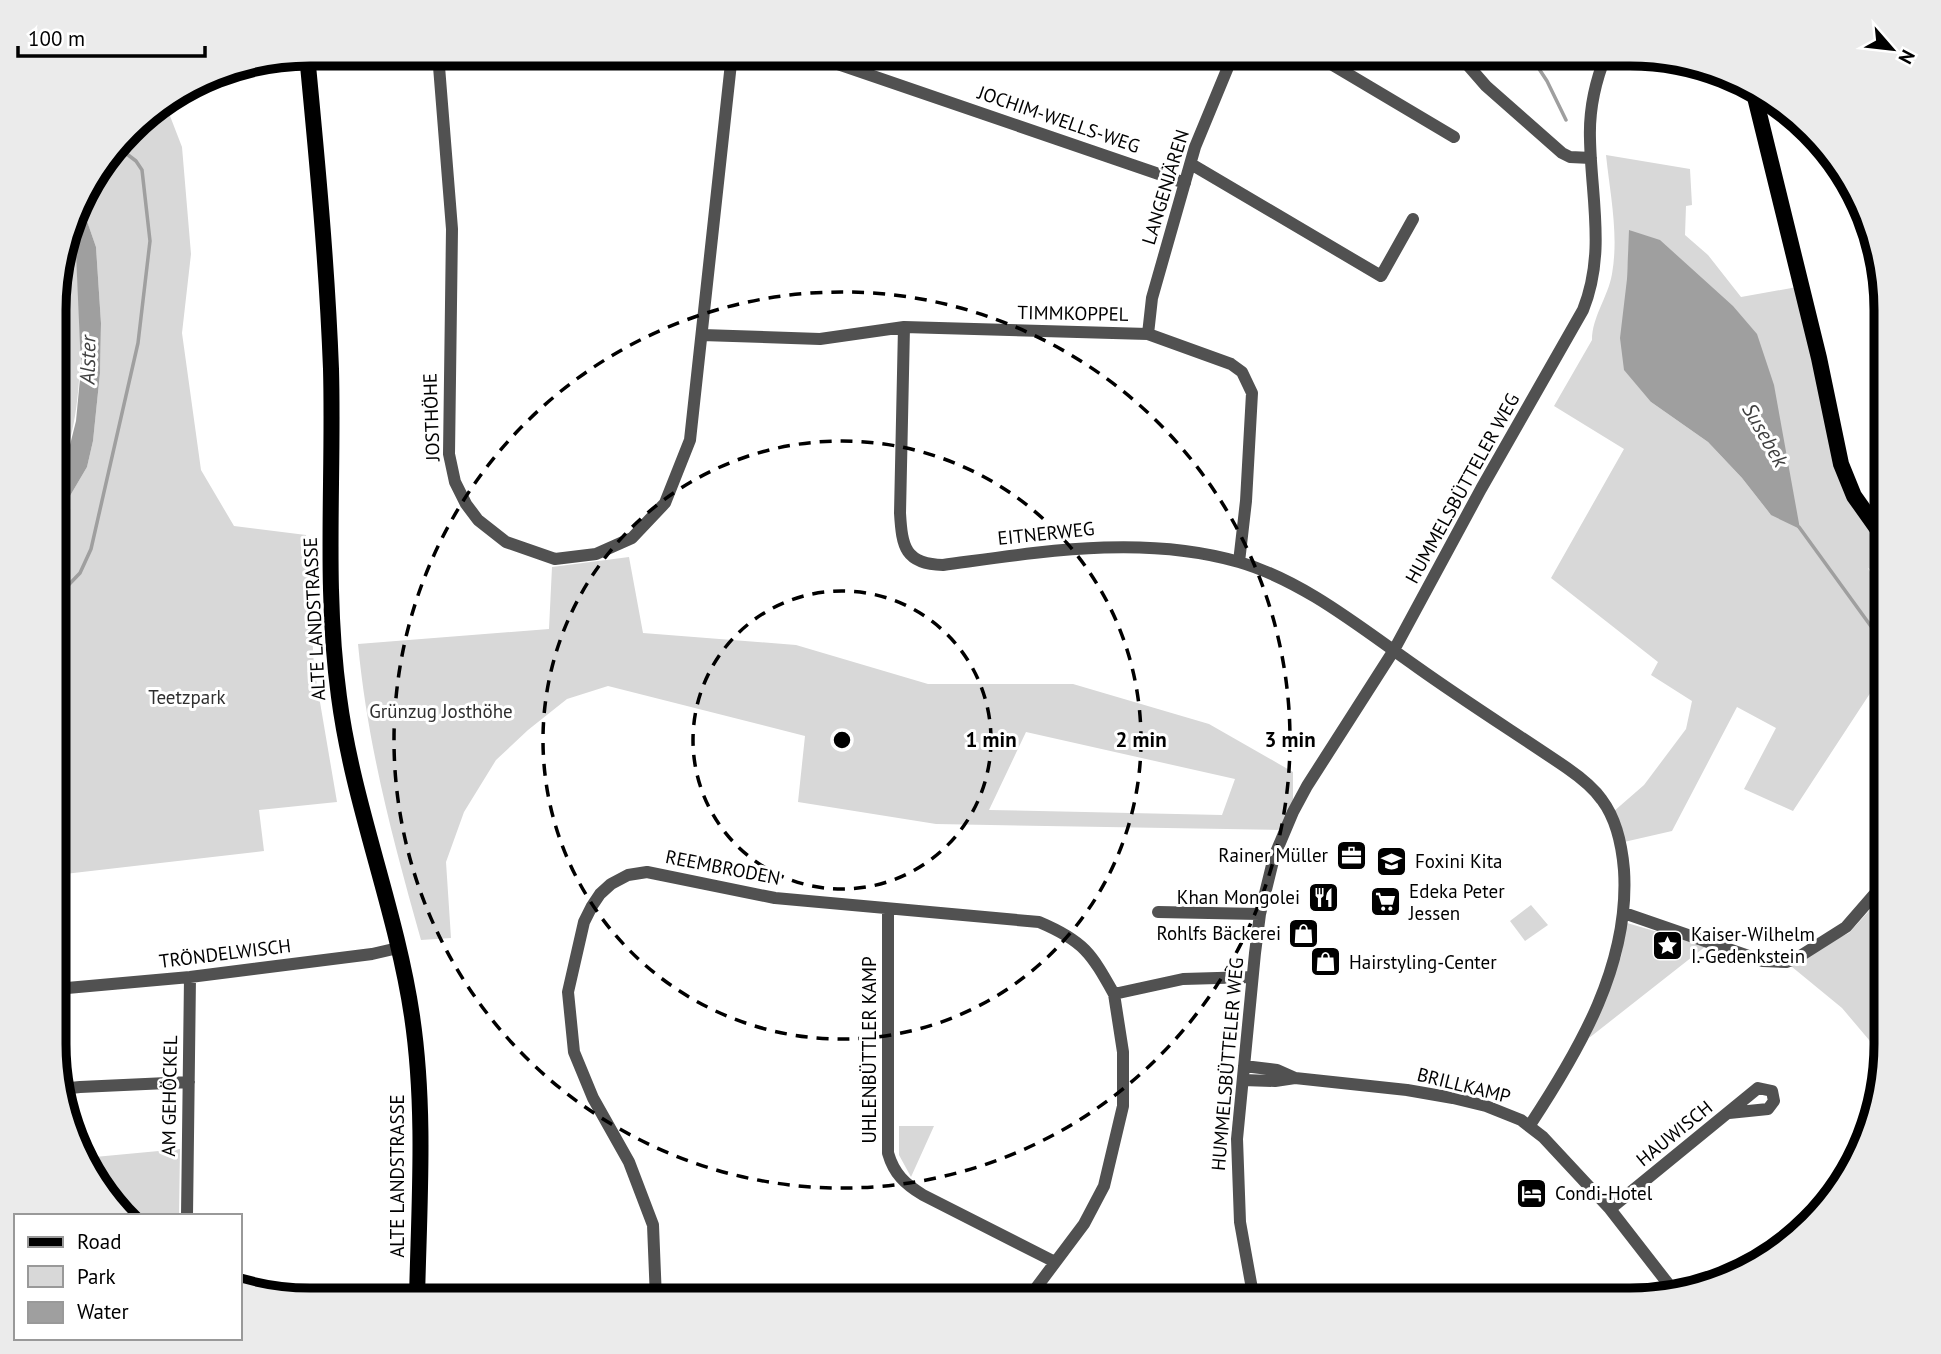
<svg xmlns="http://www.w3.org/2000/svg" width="1941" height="1354" font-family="'PT Sans',sans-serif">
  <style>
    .green { fill: #d8d8d8; fill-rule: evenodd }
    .water { fill: #9f9f9f }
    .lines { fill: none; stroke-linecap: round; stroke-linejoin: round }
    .stream { stroke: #9f9f9f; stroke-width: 3.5 }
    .minor { stroke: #515151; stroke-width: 12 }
    .major { stroke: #000; stroke-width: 16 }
    .ring { fill: none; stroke: #000; stroke-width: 3.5; stroke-dasharray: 12 9 }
    .labels { text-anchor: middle; stroke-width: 6; stroke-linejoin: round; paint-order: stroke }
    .street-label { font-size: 19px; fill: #000; stroke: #fff }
    .park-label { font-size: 19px; fill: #2f2f2f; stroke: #fff }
    .poi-label { font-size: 19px; fill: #000; stroke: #fff; text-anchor: start }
    .water-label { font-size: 21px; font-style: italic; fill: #404040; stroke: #fff }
    .rim { fill: none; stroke: #000; stroke-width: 9 }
    .centre { fill: #000; stroke: #fff; stroke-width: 3.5 }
    .ring-label { font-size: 21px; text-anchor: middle; font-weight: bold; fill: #000; stroke: #fff; stroke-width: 6; stroke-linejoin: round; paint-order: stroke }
  </style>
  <rect width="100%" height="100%" fill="#fff"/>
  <path class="green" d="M 165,103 L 182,147 L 191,254 L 182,333 L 201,470 L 234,526 L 306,535 L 314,667 L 337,802 L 259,810 L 264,851 L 56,875 L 56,512 L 67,501 L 87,467 L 93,441 L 100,373 L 101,323 L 96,247 L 80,201 L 141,118 Z
    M 1606,155 L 1690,169 L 1692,205 L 1686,206 L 1685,235 L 1708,255 L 1741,297 L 1797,287 L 1852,498 L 1886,544 L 1886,578 L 1868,568 L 1886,602 L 1886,674 L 1884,672 L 1793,811 L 1744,789 L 1776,728 L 1737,707 L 1672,831 L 1624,842 L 1613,812 L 1644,785 L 1686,729 L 1692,701 L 1651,675 L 1658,662 L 1551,578 L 1624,449 L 1554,406 L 1592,340 C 1592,317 1608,297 1612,274 C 1619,234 1610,194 1606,155 ZM 1630,230 L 1771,515 L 1742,478 L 1708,442 L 1651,402 L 1627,279 Z
    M 70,234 C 78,249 77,269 78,286 C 82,354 83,419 56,482 L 56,278 Z
    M 629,557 L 643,633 L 796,645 L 928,684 L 1073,684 L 1209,724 L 1293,772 L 1293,807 L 1283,830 L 936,824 L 798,802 L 805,736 L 608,686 L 567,699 L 528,730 L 496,760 L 464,812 L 446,862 L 451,938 L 421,940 C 393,840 368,748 358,644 L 549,629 L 552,567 ZM 1026,732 L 1235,779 L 1222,815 L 989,810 Z
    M 1886,892 L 1886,1060 L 1842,1008 L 1786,962 L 1849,933 Z
    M 1531,905 L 1548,925 L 1525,941 L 1510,921 Z
    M 1627,923 L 1706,946 L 1589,1038 L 1621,957 Z
    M 899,1126 L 934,1126 L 911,1177 L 899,1155 Z
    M 180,1149 L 179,1216 L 127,1216 L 89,1172 L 84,1158 Z"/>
  <path class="water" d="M 80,201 L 96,247 L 101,323 L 100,373 L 93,441 L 87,467 L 67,501 L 56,512 L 56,482 L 67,457 L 76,421 L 81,368 L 76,253 L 70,234 Z
    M 1629,230 L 1660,240 L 1733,306 L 1757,334 L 1774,385 L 1800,529 L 1771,515 L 1742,478 L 1708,442 L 1651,402 L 1624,370 L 1620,338 L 1627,279 Z"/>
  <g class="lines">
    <path class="stream" d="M 1530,55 L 1547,81 L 1566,120
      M 111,158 L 125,154
      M 1799,527 L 1886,647
      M 56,598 L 80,573 L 91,549 L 138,343 L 150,241 L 142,170 L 136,161 L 119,148"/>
    <path class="minor" d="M 438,54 L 452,229 L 449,454 L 455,482 L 466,504 L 478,520 L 506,542 L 555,559 L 596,554 L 632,538 L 665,503 L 690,440 L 732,54
      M 800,54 L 832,62 L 1185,183
      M 1316,55 L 1454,137
      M 1459,55 L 1486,86 L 1562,153 L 1570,157 L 1591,158
      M 1191,164 L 1381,276 L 1413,219
      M 904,327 L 900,513 C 902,547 905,564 943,565 C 1040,552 1142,534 1239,562 C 1304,581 1361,628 1417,667 C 1466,702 1517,734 1567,768 C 1580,777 1593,787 1602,800 C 1617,820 1622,846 1624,870 C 1630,964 1580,1049 1530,1125
      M 1148,334 L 1152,298 L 1195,147 L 1233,55
      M 702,335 L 820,339 L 904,327 L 1148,334 L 1231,364 L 1242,372 L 1252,393 L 1246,501 L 1239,562
      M 888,909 L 888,1153 C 894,1174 905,1184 923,1195 L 1055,1262
      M 1158,912 L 1260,914
      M 1624,913 L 1763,961 L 1786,962 L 1797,958 L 1846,927 L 1886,881
      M 56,989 L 190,977 L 372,954 L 398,948
      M 1244,1066 L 1277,1070 L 1295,1078
      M 1243,1080 L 1275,1081 L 1295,1078 L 1407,1090 L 1453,1098 L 1486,1106 L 1521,1120 L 1543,1137 L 1610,1209 L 1673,1290
      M 61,1089 L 80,1087 L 189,1082
      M 1610,1209 L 1758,1088 L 1772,1091 L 1774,1101 L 1768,1109 L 1729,1113
      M 187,1216 L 190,977
      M 656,1299 L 653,1225 L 629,1162 L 593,1098 L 574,1052 L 568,992 L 584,922 L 592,906 L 600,894 L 611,884 L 628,875 L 647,872 L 775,898 L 1039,922 C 1084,941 1091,953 1114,994
      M 1027,1300 L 1084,1224 L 1104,1186 L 1123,1106 L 1123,1052 L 1114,994 L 1183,979 L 1252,977
      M 1254,1300 L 1240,1222 L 1237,1139 L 1255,953 L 1260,914 L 1274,857 L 1293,812 L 1307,786 L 1394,650 L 1481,489 L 1583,310 C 1606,253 1591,197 1590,139 C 1589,110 1595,82 1606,55"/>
    <path class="major" d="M 307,55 C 317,159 327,264 331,369 C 334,478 324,588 339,697 C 353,805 396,908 412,1016 C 426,1110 419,1205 417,1299
      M 1753,89 L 1819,358 L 1841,464 L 1854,496 L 1886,541"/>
  </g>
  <g class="ring">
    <circle cx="842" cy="740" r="149"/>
    <circle cx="842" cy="740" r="299"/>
    <circle cx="842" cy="740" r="448"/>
  </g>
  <defs>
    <symbol id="office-square" viewBox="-11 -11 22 22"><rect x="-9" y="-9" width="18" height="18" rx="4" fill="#000" stroke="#fff"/><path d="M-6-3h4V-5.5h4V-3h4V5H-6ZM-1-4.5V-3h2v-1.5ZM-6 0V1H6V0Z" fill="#fff"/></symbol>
    <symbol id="school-square" viewBox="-11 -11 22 22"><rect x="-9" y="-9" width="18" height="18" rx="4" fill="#000" stroke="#fff"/><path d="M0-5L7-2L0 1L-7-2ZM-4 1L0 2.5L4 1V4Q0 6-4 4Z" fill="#fff"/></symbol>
    <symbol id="restaurant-square" viewBox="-11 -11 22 22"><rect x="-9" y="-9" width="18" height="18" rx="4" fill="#000" stroke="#fff"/><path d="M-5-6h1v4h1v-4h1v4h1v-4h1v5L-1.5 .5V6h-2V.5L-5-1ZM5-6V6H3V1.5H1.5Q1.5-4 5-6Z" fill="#fff"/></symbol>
    <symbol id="supermarket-square" viewBox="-11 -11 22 22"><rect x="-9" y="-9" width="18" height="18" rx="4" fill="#000" stroke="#fff"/><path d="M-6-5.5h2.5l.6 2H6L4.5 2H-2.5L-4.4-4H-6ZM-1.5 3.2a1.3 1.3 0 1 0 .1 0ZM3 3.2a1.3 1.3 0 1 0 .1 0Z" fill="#fff"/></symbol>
    <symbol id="shop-square" viewBox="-11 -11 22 22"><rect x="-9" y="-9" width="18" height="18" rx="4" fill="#000" stroke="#fff"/><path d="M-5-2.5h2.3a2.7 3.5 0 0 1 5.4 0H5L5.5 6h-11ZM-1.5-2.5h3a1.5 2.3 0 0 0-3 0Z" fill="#fff"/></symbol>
    <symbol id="sight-square" viewBox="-11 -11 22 22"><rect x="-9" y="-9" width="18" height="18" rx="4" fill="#000" stroke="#fff"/><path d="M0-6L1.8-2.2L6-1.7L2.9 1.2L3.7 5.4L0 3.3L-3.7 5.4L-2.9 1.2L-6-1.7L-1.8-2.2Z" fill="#fff"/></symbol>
    <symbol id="hotel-square" viewBox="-11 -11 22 22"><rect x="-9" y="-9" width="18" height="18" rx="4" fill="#000" stroke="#fff"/><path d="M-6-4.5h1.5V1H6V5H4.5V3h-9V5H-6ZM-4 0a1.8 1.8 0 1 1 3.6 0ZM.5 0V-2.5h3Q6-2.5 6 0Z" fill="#fff"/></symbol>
  </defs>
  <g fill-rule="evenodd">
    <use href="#office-square" x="1334" y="838" width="35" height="35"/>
    <use href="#school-square" x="1374" y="844" width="35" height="35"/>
    <use href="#restaurant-square" x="1306" y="880" width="35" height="35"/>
    <use href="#supermarket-square" x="1368" y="884" width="35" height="35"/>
    <use href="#shop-square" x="1286" y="916" width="35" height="35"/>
    <use href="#sight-square" x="1650" y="928" width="35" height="35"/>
    <use href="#shop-square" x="1308" y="944" width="35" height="35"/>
    <use href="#hotel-square" x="1514" y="1176" width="35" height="35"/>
  </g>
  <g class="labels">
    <g class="street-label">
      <text transform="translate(1059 119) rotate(19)" y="7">JOCHIM-WELLS-WEG</text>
      <text transform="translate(1165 187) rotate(-73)" y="7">LANGENJÄREN</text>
      <text transform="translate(1073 313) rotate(1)" y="7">TIMMKOPPEL</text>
      <text transform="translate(431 417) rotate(-92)" y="7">JOSTHÖHE</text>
      <text transform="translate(1462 488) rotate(-61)" y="7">HUMMELSBÜTTELER WEG</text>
      <text transform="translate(1046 533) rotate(-6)" y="7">EITNERWEG</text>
      <text transform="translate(314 619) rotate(-93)" y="7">ALTE LANDSTRASSE</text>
      <text transform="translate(723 867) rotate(11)" y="7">REEMBRODEN</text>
      <text transform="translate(225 953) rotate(-7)" y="7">TRÖNDELWISCH</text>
      <text transform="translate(869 1050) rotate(-90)" y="7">UHLENBÜTTLER KAMP</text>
      <text transform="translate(1227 1064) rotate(-85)" y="7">HUMMELSBÜTTELER WEG</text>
      <text transform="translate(1464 1085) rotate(14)" y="7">BRILLKAMP</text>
      <text transform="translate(169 1096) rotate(-89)" y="7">AM GEHÖCKEL</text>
      <text transform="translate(1674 1133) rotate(-39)" y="7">HAUWISCH</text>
      <text transform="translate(397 1176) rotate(-90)" y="7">ALTE LANDSTRASSE</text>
    </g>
    <g class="park-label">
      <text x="187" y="704">Teetzpark</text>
      <text x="441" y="718">Grünzug Josthöhe</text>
    </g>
    <g class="poi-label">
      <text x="1328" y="862" text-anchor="end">Rainer Müller</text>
      <text x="1415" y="868">Foxini Kita</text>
      <text x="1409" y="898">Edeka Peter<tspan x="1409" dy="22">Jessen</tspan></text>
      <text x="1300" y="904" text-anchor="end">Khan Mongolei</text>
      <text x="1281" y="940" text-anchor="end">Rohlfs Bäckerei</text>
      <text x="1691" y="941">Kaiser-Wilhelm<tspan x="1691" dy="22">I.-Gedenkstein</tspan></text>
      <text x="1349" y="969">Hairstyling-Center</text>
      <text x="1555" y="1200">Condi-Hotel</text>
    </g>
    <g class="water-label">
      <text transform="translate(88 360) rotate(-89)" y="7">Alster</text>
      <text transform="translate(1765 435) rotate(60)" y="7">Susebek</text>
    </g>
  </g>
  <path d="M0 0H1941V1354H0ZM310 66H1630A244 244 0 0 1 1874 310V1044A244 244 0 0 1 1630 1288H310A244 244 0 0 1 66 1044V310A244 244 0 0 1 310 66Z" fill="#ebebeb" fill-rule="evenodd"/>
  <path class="rim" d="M310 66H1630A244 244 0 0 1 1874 310V1044A244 244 0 0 1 1630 1288H310A244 244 0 0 1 66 1044V310A244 244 0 0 1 310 66Z"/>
  <circle cx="842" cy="740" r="10" class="centre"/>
  <g class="ring-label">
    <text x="991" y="747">1 min</text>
    <text x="1141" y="747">2 min</text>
    <text x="1290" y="747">3 min</text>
  </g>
  <rect x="14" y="1214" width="228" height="126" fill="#ffffff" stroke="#999999" stroke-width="2"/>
  <rect x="28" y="1237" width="35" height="10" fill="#000000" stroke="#999999" stroke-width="2"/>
  <text x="77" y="1249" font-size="21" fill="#000000">Road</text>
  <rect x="28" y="1266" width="35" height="21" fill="#d8d8d8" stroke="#999999" stroke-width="2"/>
  <text x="77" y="1284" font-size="21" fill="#000000">Park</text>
  <rect x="28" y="1302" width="35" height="21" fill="#9f9f9f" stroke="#999999" stroke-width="2"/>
  <text x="77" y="1319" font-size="21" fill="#000000">Water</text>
  <g transform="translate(1892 49) rotate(118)" stroke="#ffffff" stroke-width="5" paint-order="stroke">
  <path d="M0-5L12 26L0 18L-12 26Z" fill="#000000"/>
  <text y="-10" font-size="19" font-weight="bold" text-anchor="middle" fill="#000000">N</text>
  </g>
  <path d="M18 46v10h187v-10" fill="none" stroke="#000000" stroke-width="3.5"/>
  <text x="28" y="46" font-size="21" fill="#000000" stroke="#ffffff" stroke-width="5" paint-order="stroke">100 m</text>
</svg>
